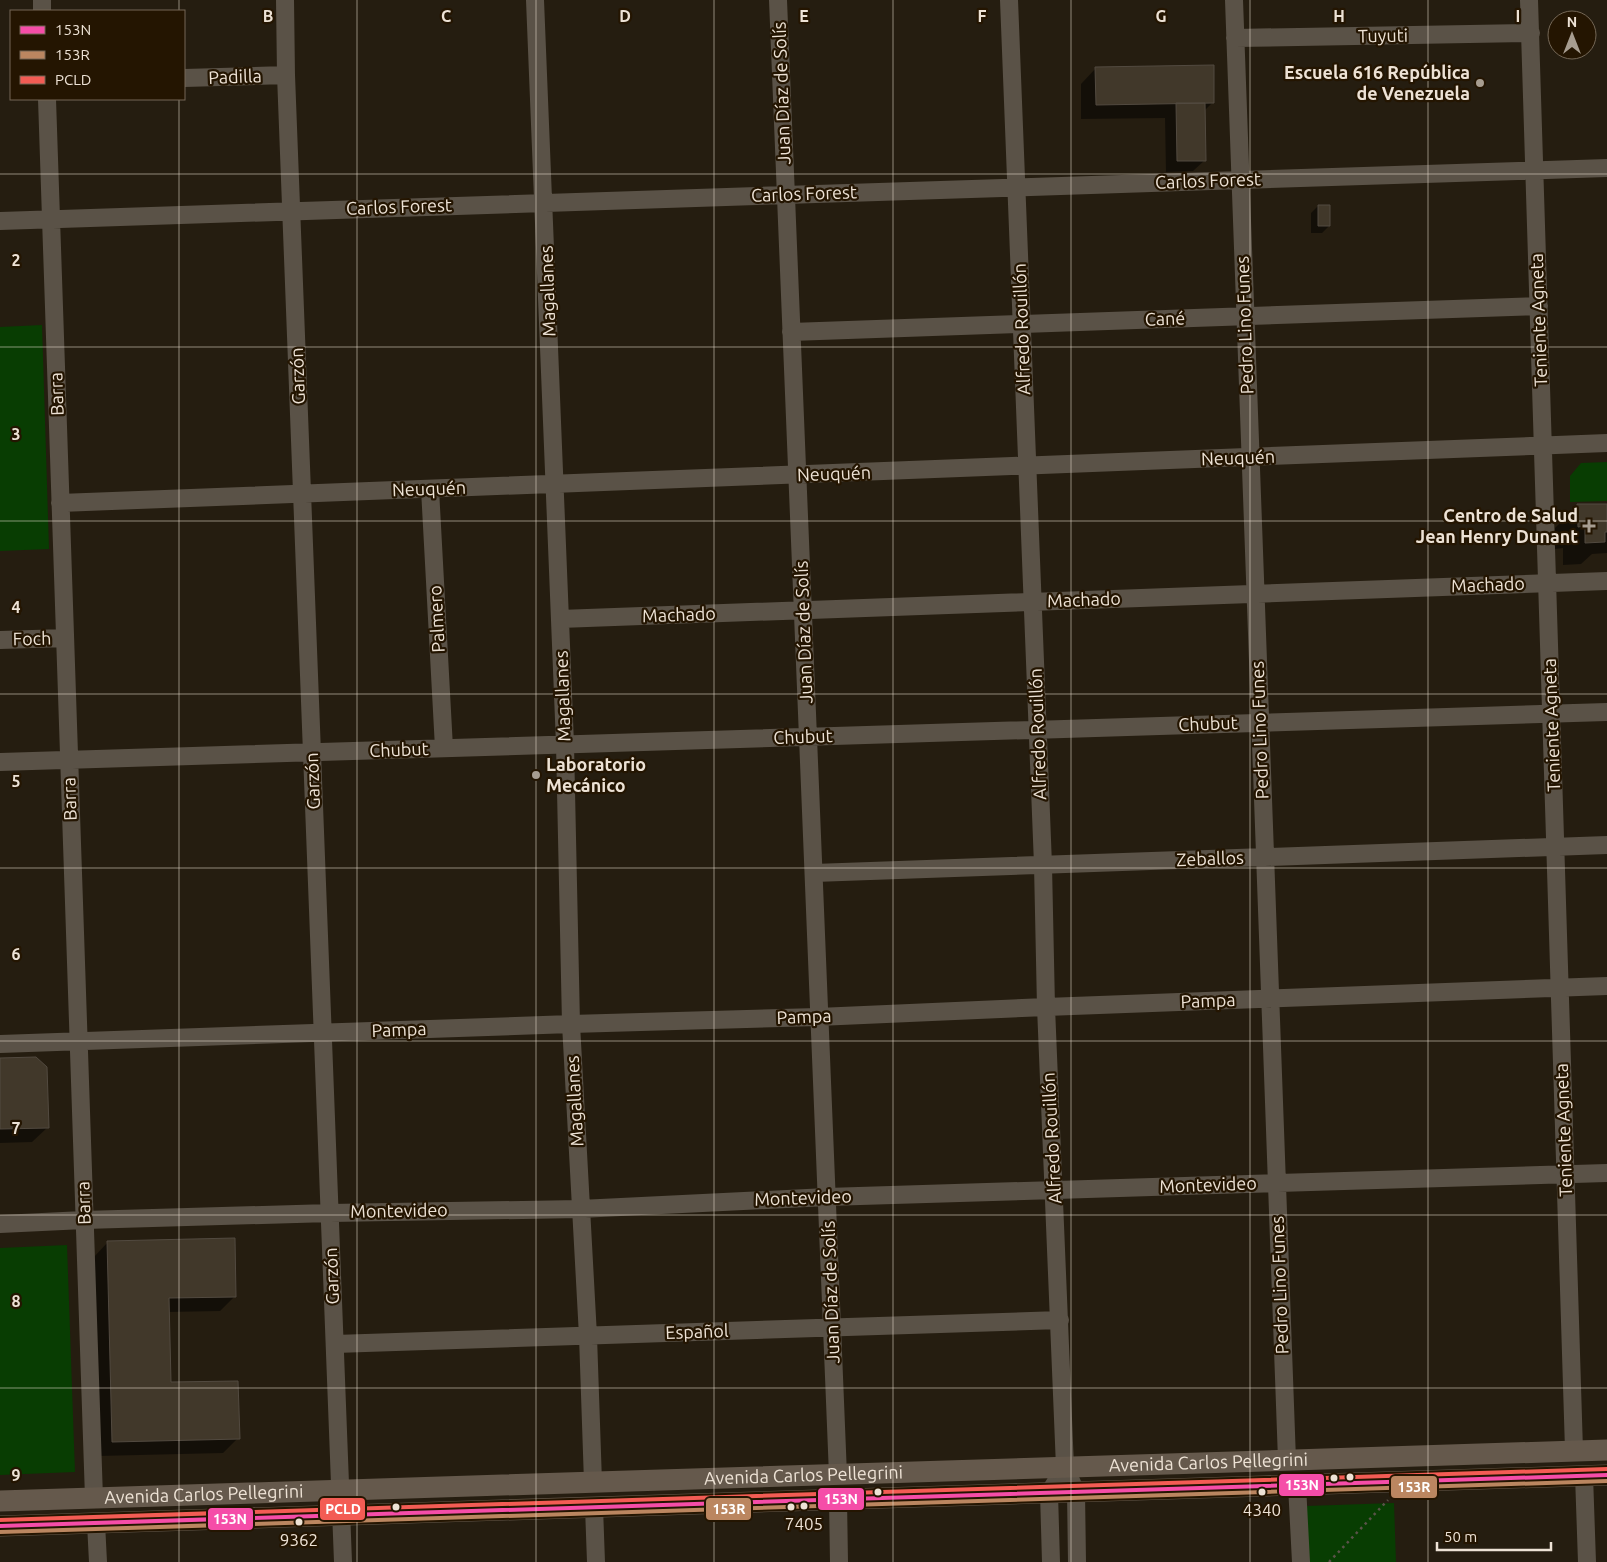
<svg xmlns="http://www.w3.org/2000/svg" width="1607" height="1562" font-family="Ubuntu,sans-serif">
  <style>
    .green { fill: #083d02 }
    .shadow { fill: #0007 }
    .building { fill: #41382a; stroke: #524a40 }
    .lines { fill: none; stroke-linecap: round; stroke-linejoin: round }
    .path { stroke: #5a5349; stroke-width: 2.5; stroke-dasharray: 2.5 4; stroke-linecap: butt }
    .minor { stroke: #5a5247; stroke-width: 18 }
    .major { stroke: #65594c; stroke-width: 21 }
    .bus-1-casing { stroke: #241501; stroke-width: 8 }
    .bus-2-casing { stroke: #241501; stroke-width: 8 }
    .bus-3-casing { stroke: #241501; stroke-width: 8 }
    .bus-1 { stroke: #f54da8; stroke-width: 4 }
    .bus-2 { stroke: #bb8660; stroke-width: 4 }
    .bus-3 { stroke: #f35c54; stroke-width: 4 }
    .grid { fill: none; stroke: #ede2d5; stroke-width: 1; stroke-opacity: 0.55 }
    .poi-dot { fill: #a79d90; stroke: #241501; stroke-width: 2 }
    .bus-dot { fill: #ede2d5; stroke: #241501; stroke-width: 2 }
    .labels { text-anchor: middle; stroke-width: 4.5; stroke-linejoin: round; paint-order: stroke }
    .bus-label { font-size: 17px; fill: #ede2d5; stroke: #241501 }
    .street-label { font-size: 18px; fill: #ede2d5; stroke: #241501 }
    .poi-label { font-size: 18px; font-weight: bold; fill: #ede2d5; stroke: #241501; text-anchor: end }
    .grid-label { font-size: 16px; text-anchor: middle; font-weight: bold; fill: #ede2d5; stroke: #241501; stroke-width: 4.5; stroke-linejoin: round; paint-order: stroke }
    .line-badge { stroke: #241501; stroke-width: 2 }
    .badge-label { font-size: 14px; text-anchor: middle; font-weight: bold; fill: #fff }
  </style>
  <rect width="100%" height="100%" fill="#251d10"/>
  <path class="green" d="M 42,325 L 49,549 L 0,551 L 0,327 Z
    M 1607,462 L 1607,501 L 1570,502 L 1570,476 L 1581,463 Z
    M 67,1245 L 75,1472 L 0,1475 L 0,1248 Z
    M 1394,1503 L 1396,1562 L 1308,1562 L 1306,1506 Z"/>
  <path class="shadow" d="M 1096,68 L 1213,102 L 1204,111 L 1205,160 L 1193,171 L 1166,172 L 1165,118 L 1081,119 L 1081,84 Z
    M 1318,206 L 1329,226 L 1322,233 L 1311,233 L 1311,213 Z
    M 1578,505 L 1607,505 L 1607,553 L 1592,554 L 1581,564 L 1563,565 L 1563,548 L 1555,549 L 1555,528 Z
    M 0,1059 L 48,1127 L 32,1142 L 0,1143 Z
    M 108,1242 L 235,1296 L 220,1311 L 168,1312 L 170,1384 L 238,1438 L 223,1453 L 98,1456 L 93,1258 Z"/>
  <path class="building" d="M 1214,65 L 1214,103 L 1096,105 L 1095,67 Z
    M 1176,103 L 1205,103 L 1206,161 L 1177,161 Z
    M 1318,205 L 1330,205 L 1330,226 L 1318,226 Z
    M 1577,504 L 1607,504 L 1607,532 L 1605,532 L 1605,542 L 1585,543 L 1585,526 L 1578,527 Z
    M 36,1057 L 47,1067 L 49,1128 L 0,1129 L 0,1058 Z
    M 235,1238 L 236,1297 L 169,1298 L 171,1382 L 238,1381 L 240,1439 L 112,1442 L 107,1241 Z"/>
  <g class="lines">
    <path class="path" d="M 1329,1562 L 1388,1500"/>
    <path class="minor" d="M 42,0 L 42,11
      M 285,0 L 286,75 L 343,1562
      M 535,0 L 565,744 L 571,1024 L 588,1336 L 593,1482
      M 778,0 L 838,1475
      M 1009,0 L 1043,865 L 1046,1007 L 1065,1467 L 1076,1492 L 1077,1562
      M 1234,0 L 1287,1460
      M 1529,0 L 1574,1450
      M 1235,38 L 1531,33
      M 184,78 L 286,75
      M 47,99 L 94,1498
      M 0,221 L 1607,168
      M 791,332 L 1539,306
      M 430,489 L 444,748
      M 60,503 L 1607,443
      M 560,619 L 1607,581
      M 0,640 L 65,638
      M 0,762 L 1607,712
      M 814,873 L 1607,845
      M 0,1044 L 571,1024 L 818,1017 L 1046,1007 L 1607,986
      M 0,1224 L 84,1220 L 330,1213 L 580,1209 L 827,1197 L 1607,1173
      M 335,1344 L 1060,1320
      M 1584,1475 L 1587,1562
      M 1297,1485 L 1301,1562
      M 838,1499 L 839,1562
      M 594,1507 L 596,1562
      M 96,1523 L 98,1562
      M 1051,1562 L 1049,1493 L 1065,1467"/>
    <g class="major">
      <path id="s1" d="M 0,1501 L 1607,1450"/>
      <path d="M 0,1526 L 1607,1475"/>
    </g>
    <defs>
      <path id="bus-1" d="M 0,1526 L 1607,1475"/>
      <path id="bus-2" d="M 0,1532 L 1607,1481"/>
      <path id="bus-3" d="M 0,1520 L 1607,1469"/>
    </defs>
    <use href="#bus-1" class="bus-1-casing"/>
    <use href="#bus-2" class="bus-2-casing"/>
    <use href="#bus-3" class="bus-3-casing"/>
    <use href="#bus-1" class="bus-1"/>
    <use href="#bus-2" class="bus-2"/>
    <use href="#bus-3" class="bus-3"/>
  </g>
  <path class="grid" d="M 179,0 L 179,11M 357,0 L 357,1562M 536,0 L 536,1562M 714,0 L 714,1562M 893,0 L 893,1562M 1071,0 L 1071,1562M 1250,0 L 1250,1562M 1428,0 L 1428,1562M 179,99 L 179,1562M 0,174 L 1607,174M 0,347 L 1607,347M 0,521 L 1607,521M 0,694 L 1607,694M 0,868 L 1607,868M 0,1041 L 1607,1041M 0,1215 L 1607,1215M 0,1388 L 1607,1388"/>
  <g class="poi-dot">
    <circle cx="1480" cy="83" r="5"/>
    <path d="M1586.5 518.5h5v5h5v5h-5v5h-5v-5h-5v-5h5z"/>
    <circle cx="536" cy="775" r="5"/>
  </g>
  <g class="bus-dot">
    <circle cx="1350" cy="1477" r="4.5"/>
    <circle cx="1334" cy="1478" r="4.5"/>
    <circle cx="878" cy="1492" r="4.5"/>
    <circle cx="1262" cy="1492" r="4.5"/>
    <circle cx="804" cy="1506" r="4.5"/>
    <circle cx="396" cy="1507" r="4.5"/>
    <circle cx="791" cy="1507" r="4.5"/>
    <circle cx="299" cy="1522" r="4.5"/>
  </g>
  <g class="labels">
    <g class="bus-label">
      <text x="1262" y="1516">4340</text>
      <text x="804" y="1530">7405</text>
      <text x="299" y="1546">9362</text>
    </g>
    <g class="street-label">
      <text transform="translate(1383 36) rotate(-1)" y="6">Tuyuti</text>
      <text transform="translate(235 77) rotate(-2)" y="6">Padilla</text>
      <text transform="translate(782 93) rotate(-92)" y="6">Juan Díaz de Solís</text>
      <text transform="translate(1208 181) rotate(-2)" y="6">Carlos Forest</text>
      <text transform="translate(804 194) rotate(-2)" y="6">Carlos Forest</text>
      <text transform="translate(399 207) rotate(-2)" y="6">Carlos Forest</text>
      <text transform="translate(548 291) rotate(-92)" y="6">Magallanes</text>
      <text transform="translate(1165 319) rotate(-2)" y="6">Cané</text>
      <text transform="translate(1539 320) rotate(-92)" y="6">Teniente Agneta</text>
      <text transform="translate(1245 325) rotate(-92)" y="6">Pedro Lino Funes</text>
      <text transform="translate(1022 329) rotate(-92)" y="6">Alfredo Rouillón</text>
      <text transform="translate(298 376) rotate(-92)" y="6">Garzón</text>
      <text transform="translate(57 394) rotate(-92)" y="6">Barra</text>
      <text transform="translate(1238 458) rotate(-2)" y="6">Neuquén</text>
      <text transform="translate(834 474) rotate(-2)" y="6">Neuquén</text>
      <text transform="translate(429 489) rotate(-2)" y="6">Neuquén</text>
      <text transform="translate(1488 585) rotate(-2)" y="6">Machado</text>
      <text transform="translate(1084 600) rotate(-2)" y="6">Machado</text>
      <text transform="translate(679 615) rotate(-2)" y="6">Machado</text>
      <text transform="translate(437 619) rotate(-93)" y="6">Palmero</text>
      <text transform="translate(804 632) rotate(-92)" y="6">Juan Díaz de Solís</text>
      <text transform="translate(32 639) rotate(-1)" y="6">Foch</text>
      <text transform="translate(563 696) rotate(-92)" y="6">Magallanes</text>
      <text transform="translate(1208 724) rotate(-2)" y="6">Chubut</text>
      <text transform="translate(1552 725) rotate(-92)" y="6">Teniente Agneta</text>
      <text transform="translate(1260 730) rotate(-92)" y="6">Pedro Lino Funes</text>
      <text transform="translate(1038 734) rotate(-92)" y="6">Alfredo Rouillón</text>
      <text transform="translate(803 737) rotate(-2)" y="6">Chubut</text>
      <text transform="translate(399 750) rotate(-2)" y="6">Chubut</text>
      <text transform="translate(313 781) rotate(-92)" y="6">Garzón</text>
      <text transform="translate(70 799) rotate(-92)" y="6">Barra</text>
      <text transform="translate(1210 859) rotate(-2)" y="6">Zeballos</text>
      <text transform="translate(1208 1001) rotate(-2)" y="6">Pampa</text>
      <text transform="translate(804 1017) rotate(-2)" y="6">Pampa</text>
      <text transform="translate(399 1030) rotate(-2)" y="6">Pampa</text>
      <text transform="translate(575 1101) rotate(-93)" y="6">Magallanes</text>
      <text transform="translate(1564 1130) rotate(-92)" y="6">Teniente Agneta</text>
      <text transform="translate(1052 1138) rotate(-93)" y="6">Alfredo Rouillón</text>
      <text transform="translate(1208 1185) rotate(-2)" y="6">Montevideo</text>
      <text transform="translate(803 1198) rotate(-2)" y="6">Montevideo</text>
      <text transform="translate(84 1203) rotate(-92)" y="6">Barra</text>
      <text transform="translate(399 1211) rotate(-1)" y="6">Montevideo</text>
      <text transform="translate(332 1276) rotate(-92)" y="6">Garzón</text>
      <text transform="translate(1280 1285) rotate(-92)" y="6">Pedro Lino Funes</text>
      <text transform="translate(831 1292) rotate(-92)" y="6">Juan Díaz de Solís</text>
      <text transform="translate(697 1332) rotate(-2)" y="6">Español</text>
      <text dy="6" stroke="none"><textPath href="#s1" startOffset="1209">Avenida Carlos Pellegrini</textPath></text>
      <text dy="6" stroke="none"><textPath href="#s1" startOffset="804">Avenida Carlos Pellegrini</textPath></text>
      <text dy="6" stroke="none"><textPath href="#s1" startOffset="204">Avenida Carlos Pellegrini</textPath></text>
    </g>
    <g class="poi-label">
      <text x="1470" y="79">Escuela 616 República<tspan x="1470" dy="21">de Venezuela</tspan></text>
      <text x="1578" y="522">Centro de Salud<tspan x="1578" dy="21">Jean Henry Dunant</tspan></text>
      <text x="546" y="771" text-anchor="start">Laboratorio<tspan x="546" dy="21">Mecánico</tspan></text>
    </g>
  </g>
  <g class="grid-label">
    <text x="268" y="22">B</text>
    <text x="446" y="22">C</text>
    <text x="625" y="22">D</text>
    <text x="804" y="22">E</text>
    <text x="982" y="22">F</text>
    <text x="1161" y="22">G</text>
    <text x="1339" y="22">H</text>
    <text x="1518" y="22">I</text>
    <text x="16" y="266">2</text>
    <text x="16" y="440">3</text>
    <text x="16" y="613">4</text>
    <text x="16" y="787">5</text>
    <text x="16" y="960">6</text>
    <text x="16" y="1134">7</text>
    <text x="16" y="1307">8</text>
    <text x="16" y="1481">9</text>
  </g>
  <g class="line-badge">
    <rect x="1278" y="1473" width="47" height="24" rx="5" fill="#f54da8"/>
    <rect x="1390" y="1475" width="48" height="24" rx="5" fill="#bb8660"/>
    <rect x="817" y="1487" width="48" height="24" rx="5" fill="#f54da8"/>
    <rect x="705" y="1497" width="47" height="24" rx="5" fill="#bb8660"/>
    <rect x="319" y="1497" width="47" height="24" rx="5" fill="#f35c54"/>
    <rect x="207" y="1507" width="47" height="24" rx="5" fill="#f54da8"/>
  </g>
  <g class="badge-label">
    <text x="1302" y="1490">153N</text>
    <text x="1414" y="1492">153R</text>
    <text x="841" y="1504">153N</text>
    <text x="729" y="1514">153R</text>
    <text x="343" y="1514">PCLD</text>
    <text x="230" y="1524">153N</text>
  </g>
  <rect x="10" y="10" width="175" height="90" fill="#241501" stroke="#746756"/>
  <rect x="20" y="26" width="25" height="8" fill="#f54da8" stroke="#746756"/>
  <text x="55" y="35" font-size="15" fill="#ede2d5">153N</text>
  <rect x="20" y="51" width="25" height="8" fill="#bb8660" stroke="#746756"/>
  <text x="55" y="60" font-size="15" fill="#ede2d5">153R</text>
  <rect x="20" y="76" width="25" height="8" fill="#f35c54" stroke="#746756"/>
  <text x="55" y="85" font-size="15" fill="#ede2d5">PCLD</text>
  <g transform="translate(1572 35)"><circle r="24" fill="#241501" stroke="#746756"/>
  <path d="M0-4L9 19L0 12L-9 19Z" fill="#a79d90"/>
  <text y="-8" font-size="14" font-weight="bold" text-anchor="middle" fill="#ede2d5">N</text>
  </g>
  <path d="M1437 1542v8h114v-8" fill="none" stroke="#ede2d5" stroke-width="2.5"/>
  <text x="1444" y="1542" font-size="15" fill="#ede2d5" stroke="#241501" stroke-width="4" paint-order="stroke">50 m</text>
</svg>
